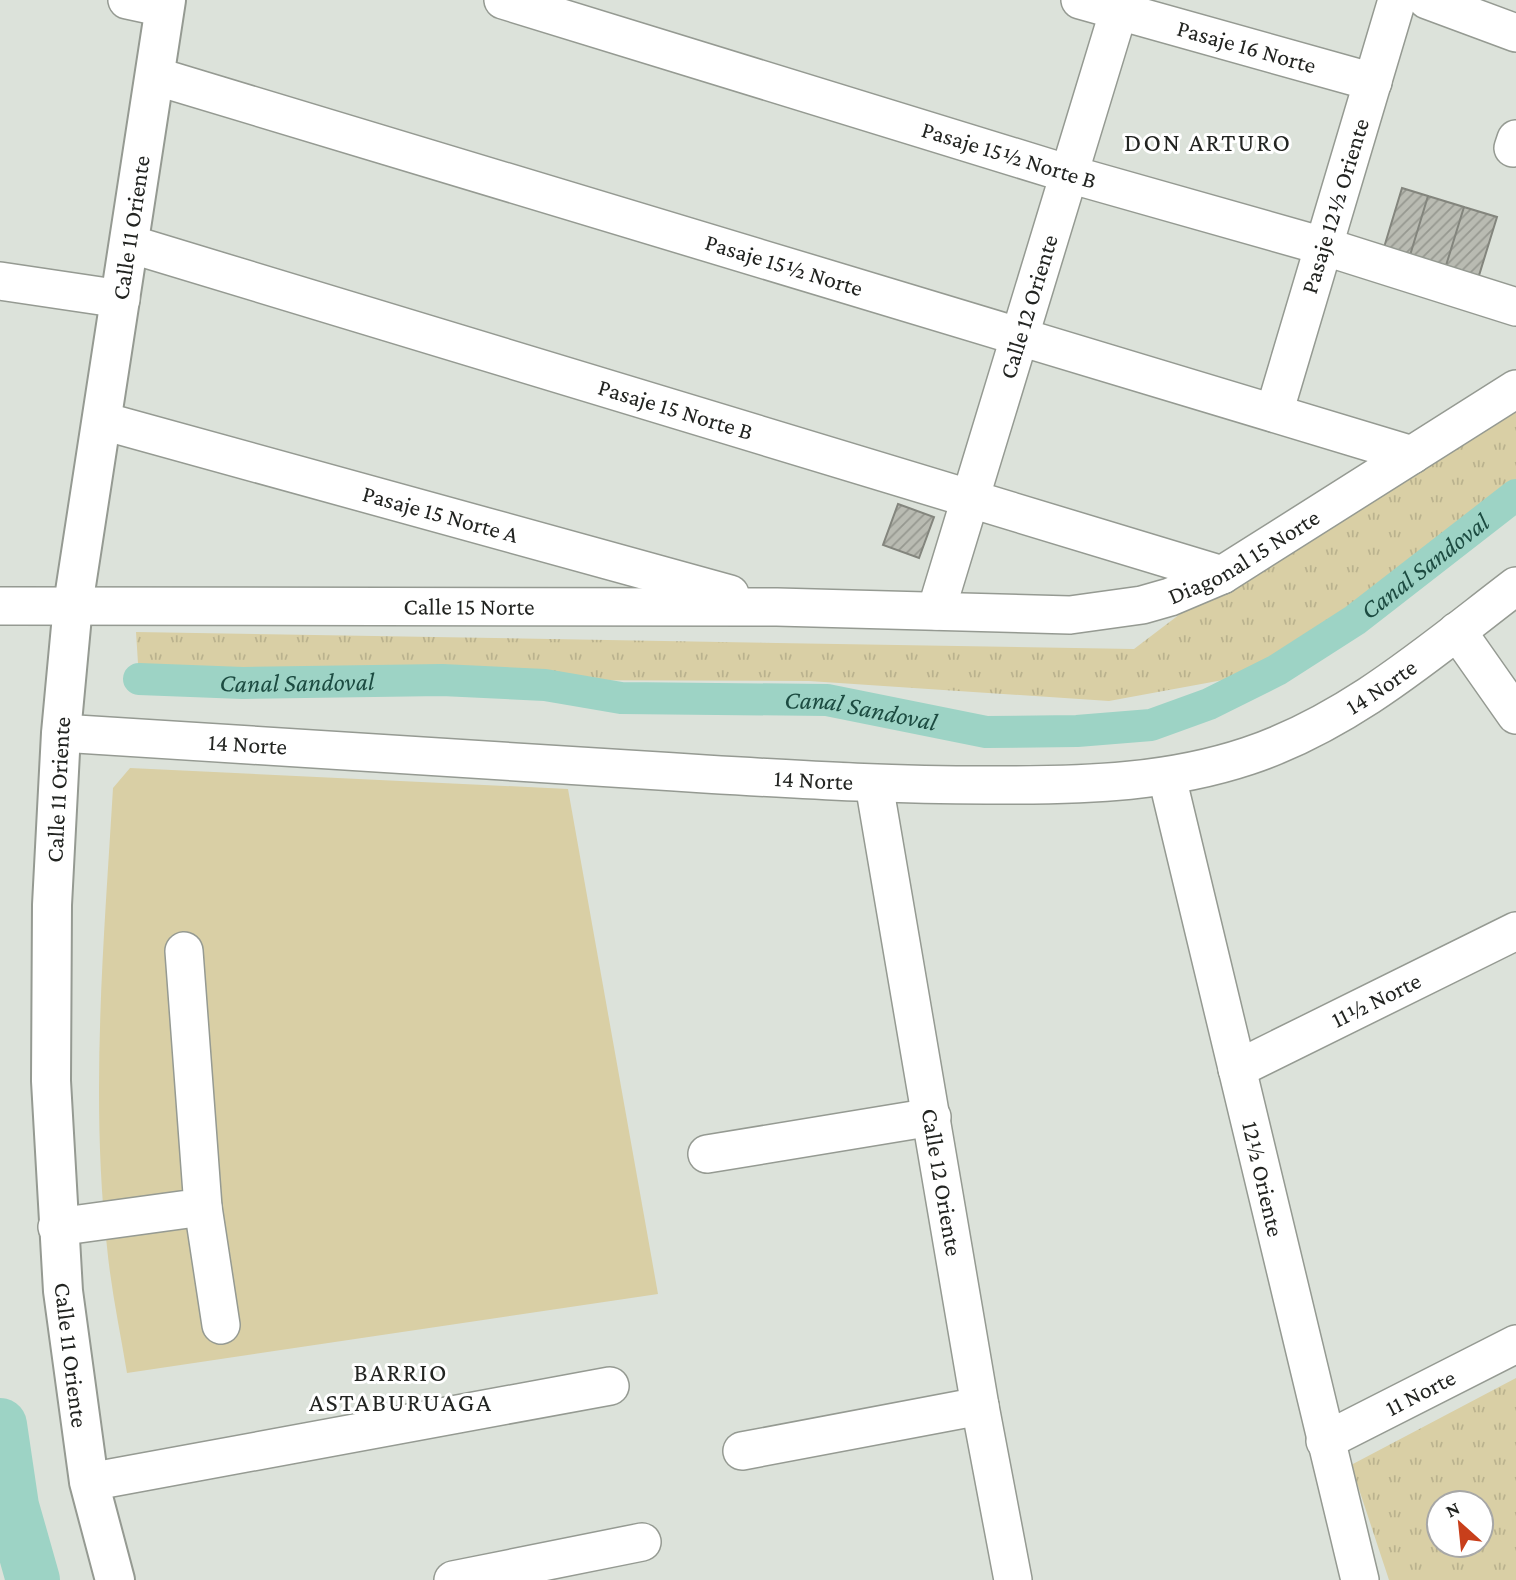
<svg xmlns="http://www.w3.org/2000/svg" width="1516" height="1580" font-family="'Crimson Pro',serif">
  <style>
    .grass { fill: #d9cfa5 }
    .park { fill: url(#park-tufts); fill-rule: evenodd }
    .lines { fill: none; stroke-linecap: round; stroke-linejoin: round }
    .canal { stroke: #9dd3c5; stroke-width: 32 }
    .river { stroke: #9dd3c5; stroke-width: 54 }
    .building { fill: url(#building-hatch); stroke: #83857d; stroke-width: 2 }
    .minor-casing { stroke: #959a92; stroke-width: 40 }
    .major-casing { stroke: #959a92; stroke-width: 42 }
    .minor { stroke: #fff; stroke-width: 37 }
    .major { stroke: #fff; stroke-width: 38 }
    .labels { text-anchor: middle; stroke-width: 6; stroke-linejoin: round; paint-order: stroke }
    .street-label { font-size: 24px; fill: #222421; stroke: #fff }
    .neighbourhood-label { font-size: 26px; letter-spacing: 2px; fill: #222421; stroke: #fff }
    .water-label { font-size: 26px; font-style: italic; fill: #1c4b41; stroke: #fff }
  </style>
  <defs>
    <pattern id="park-tufts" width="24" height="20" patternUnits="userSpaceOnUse" patternTransform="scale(1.75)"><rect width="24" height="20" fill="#d9cfa5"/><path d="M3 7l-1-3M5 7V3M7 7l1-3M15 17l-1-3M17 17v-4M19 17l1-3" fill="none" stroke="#bab28e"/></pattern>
    <pattern id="building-hatch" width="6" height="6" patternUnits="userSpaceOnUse" patternTransform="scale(1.75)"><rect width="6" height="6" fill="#b9bbb2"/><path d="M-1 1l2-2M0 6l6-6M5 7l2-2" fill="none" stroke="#969890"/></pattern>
  </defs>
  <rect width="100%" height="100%" fill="#dce2da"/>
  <path class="grass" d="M 130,768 L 568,789 L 658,1294 L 127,1373 C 120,1331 111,1289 107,1247 C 90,1095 104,940 113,788 Z"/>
  <path class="park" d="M 1516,390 L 1516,490 L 1277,670 L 1109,701 L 809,681 L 139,679 L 136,632 L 1134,649 L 1263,551 Z
    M 1516,1378 L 1516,1580 L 1389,1580 L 1351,1465 ZM 1481,1503 L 1481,1545 L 1439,1545 L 1439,1503 Z"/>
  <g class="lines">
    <path class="canal" id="s1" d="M 139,679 L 243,683 L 442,680 L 545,685 L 621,698 L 827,700 L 986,732 L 1077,731 L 1151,725 L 1209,704 L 1277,670 L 1355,620 L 1516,495"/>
    <path class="river" d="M 0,1425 L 12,1506 L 33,1580"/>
  </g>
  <path class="building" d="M 1402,188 L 1428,196 L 1408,262 L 1382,254 Z
    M 1428,196 L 1464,207 L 1444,272 L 1408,262 Z
    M 1464,207 L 1497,217 L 1477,282 L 1444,272 Z
    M 898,504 L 934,517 L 919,558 L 883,545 Z"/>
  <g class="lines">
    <defs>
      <g id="minor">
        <path d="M 127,0 L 164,8"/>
        <path d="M 503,0 L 1069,174 L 1323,246 L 1516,307"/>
        <path id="s2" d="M 1080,0 L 1373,82"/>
        <path d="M 1427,0 L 1516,33"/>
        <path d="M 155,76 L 1412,455"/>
        <path d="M 1513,148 L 1516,139"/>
        <path id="s3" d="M 130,244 L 1222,575"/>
        <path d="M 0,281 L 121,299"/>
        <path d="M 1274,413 L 1397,0"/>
        <path id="s4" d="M 103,421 L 730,594"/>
        <path id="s5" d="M 0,606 L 777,607 L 1070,615 L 1142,605 L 1170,597 L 1222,575 L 1516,389"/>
        <path id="s6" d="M 936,611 L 1122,0"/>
        <path d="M 1457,631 L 1516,715"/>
        <path id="s7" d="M 61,733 C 275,745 490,760 705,774 C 806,780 907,786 1008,785 C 1090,785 1170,782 1248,756 C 1350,722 1432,650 1516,586"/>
        <path d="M 1167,777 L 1360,1580"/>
        <path id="s8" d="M 874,784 L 980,1406 L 1013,1580"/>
        <path d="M 1237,1069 L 1516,931"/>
        <path d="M 707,1154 L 932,1117"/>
        <path d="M 203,1207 L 221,1325"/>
        <path d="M 57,1227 L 203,1207 L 184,951"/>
        <path id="s9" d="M 1325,1441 L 1516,1344"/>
        <path d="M 742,1451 L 980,1406"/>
        <path d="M 89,1482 L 610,1386"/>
        <path d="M 453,1580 L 642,1542"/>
      </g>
      <g id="major">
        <path id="s10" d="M 115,1580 L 89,1482 L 63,1291 L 51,1081 L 52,905 L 61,733 L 73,605 L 166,0"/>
      </g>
    </defs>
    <use href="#minor" class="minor-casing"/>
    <use href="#major" class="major-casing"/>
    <use href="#minor" class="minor"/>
    <use href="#major" class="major"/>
  </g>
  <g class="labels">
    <g class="street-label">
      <text dy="8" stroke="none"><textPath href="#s2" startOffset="173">Pasaje 16 Norte</textPath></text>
      <text transform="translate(1009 155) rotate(17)" y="8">Pasaje 15½ Norte B</text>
      <text transform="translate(1335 206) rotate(-73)" y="8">Pasaje 12½ Oriente</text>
      <text dy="8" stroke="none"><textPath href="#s10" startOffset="1363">Calle 11 Oriente</textPath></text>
      <text transform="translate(784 265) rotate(17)" y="8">Pasaje 15½ Norte</text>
      <text dy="8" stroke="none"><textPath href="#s6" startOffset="318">Calle 12 Oriente</textPath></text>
      <text dy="8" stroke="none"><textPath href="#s3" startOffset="570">Pasaje 15 Norte B</textPath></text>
      <text dy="8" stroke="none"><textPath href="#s4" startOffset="350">Pasaje 15 Norte A</textPath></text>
      <text dy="8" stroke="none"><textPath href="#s5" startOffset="1256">Diagonal 15 Norte</textPath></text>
      <text dy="8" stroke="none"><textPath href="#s5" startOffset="469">Calle 15 Norte</textPath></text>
      <text dy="8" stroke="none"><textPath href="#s7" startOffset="1342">14 Norte</textPath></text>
      <text dy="8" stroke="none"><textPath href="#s7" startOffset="187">14 Norte</textPath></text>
      <text dy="8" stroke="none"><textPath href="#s7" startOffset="754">14 Norte</textPath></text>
      <text dy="8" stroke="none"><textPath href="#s10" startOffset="796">Calle 11 Oriente</textPath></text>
      <text transform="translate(1376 1000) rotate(-26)" y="8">11½ Norte</text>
      <text transform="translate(1263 1179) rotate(77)" y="8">12½ Oriente</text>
      <text dy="8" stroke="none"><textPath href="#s8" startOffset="404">Calle 12 Oriente</textPath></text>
      <text transform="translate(71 1355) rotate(83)" y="8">Calle 11 Oriente</text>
      <text dy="8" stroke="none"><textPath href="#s9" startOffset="107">11 Norte</textPath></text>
    </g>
    <g class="neighbourhood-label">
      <text x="1208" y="151">DON ARTURO</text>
      <text x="401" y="1381">BARRIO<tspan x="401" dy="30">ASTABURUAGA</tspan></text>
    </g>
    <g class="water-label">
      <text dy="9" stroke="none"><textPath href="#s1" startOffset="1335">Canal Sandoval</textPath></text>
      <text dy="9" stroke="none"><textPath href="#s1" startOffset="158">Canal Sandoval</textPath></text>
      <text dy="9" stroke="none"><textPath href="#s1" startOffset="724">Canal Sandoval</textPath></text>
    </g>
  </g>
  <g transform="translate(1460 1524) rotate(333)"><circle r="33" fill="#ffffff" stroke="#a7a7a6" stroke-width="2"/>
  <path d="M0-5L12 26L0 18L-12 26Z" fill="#c83f1b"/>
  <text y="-10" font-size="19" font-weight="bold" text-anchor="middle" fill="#222421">N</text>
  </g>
</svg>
